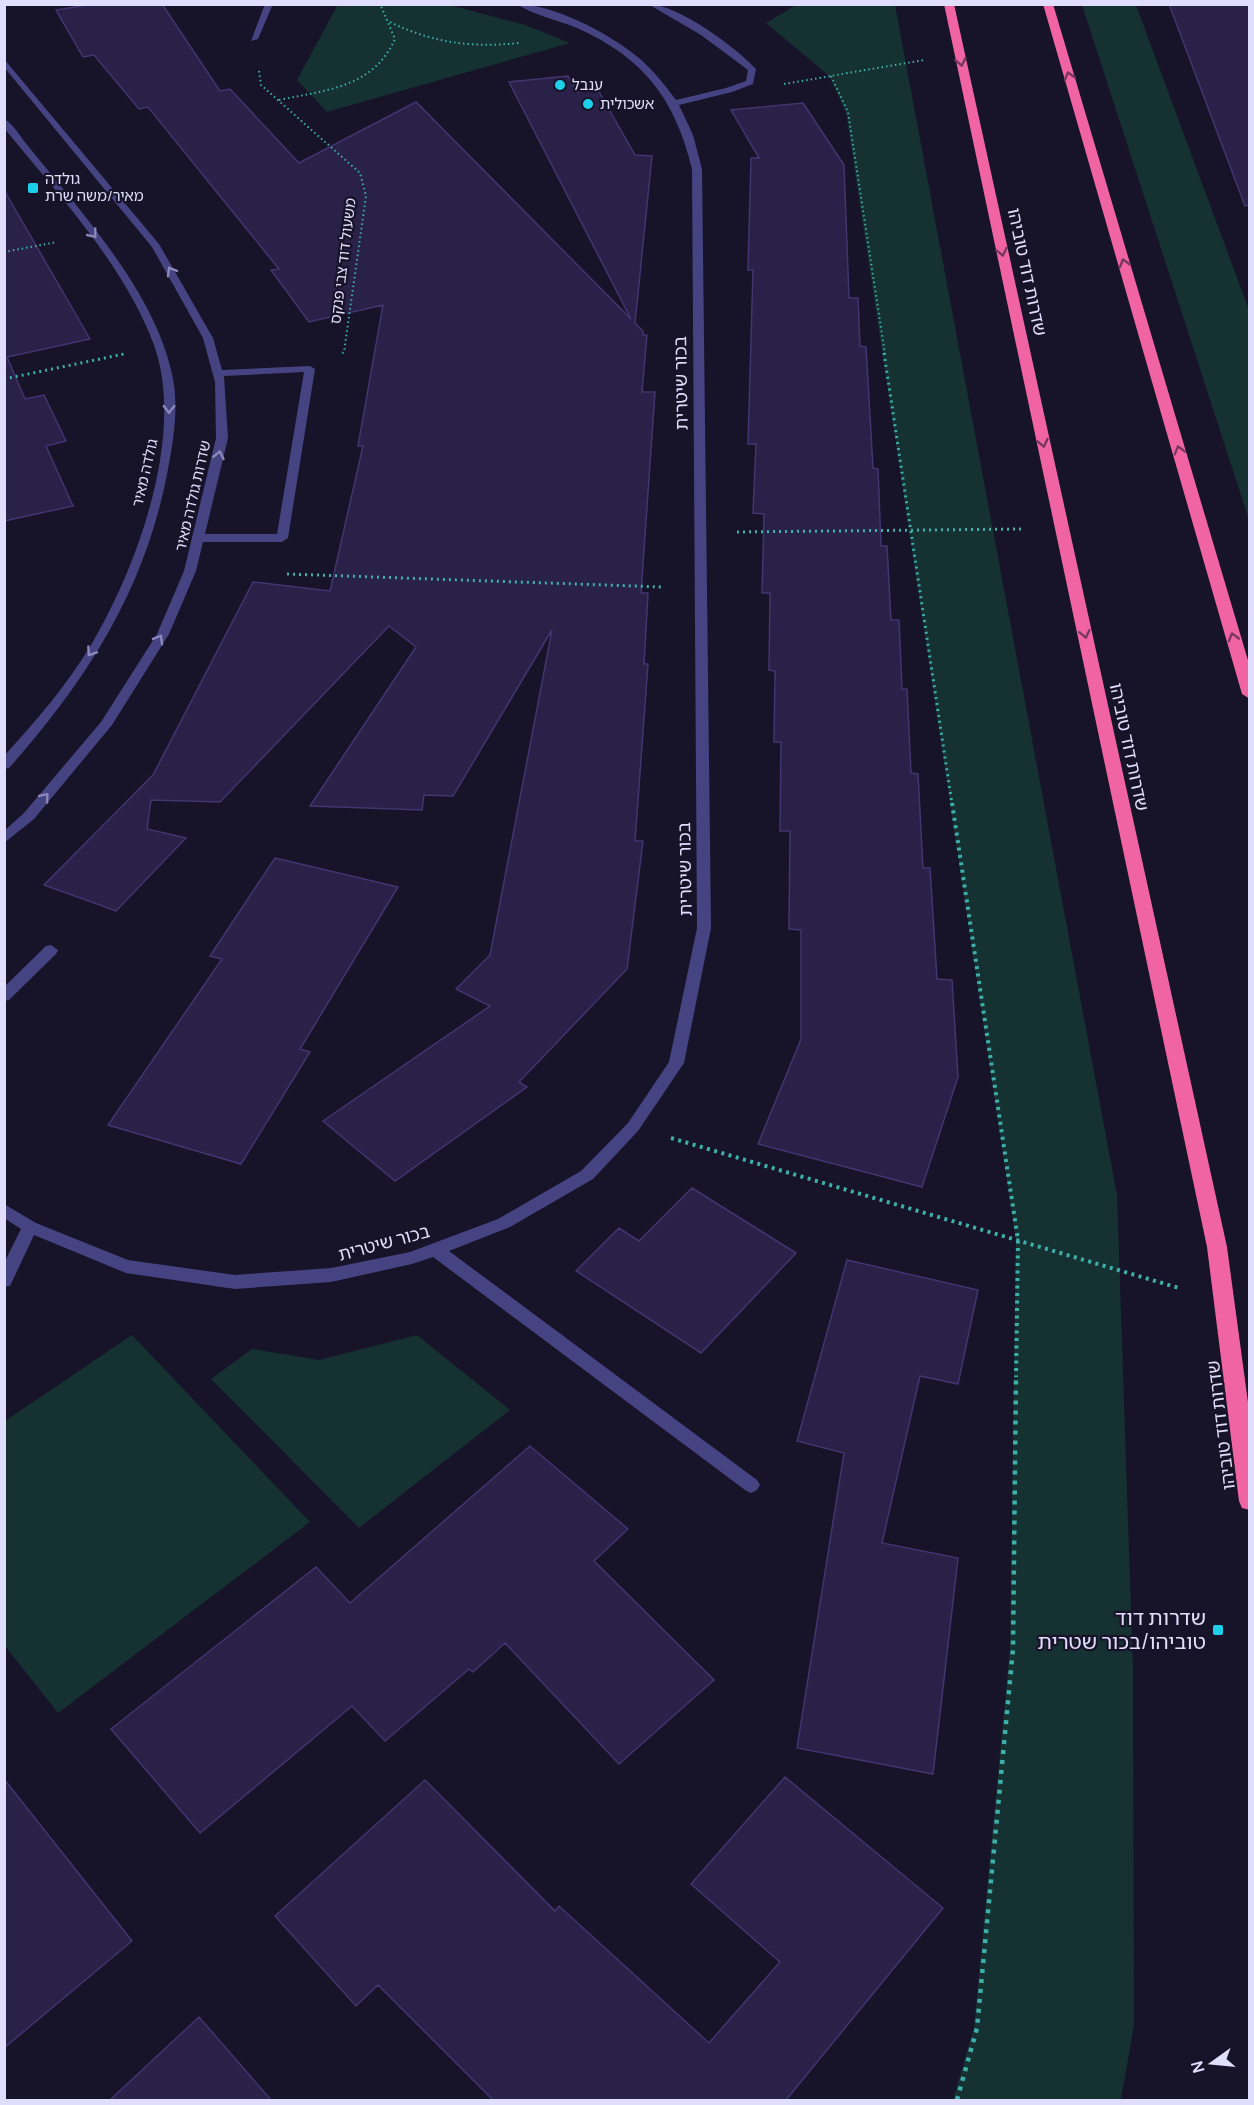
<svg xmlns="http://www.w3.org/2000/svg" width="1254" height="2105" font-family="Manrope,'Noto Sans Hebrew',sans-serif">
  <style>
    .green { fill: #163131 }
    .building { fill: #292147; stroke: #423570; stroke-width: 1.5 }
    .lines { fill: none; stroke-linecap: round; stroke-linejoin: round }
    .path-far3 { stroke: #3db0ab; stroke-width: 2; stroke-dasharray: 1.5 3; stroke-linecap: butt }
    .path-far2 { stroke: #3db0ab; stroke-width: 3; stroke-dasharray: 2 4; stroke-linecap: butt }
    .path-far1 { stroke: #3db0ab; stroke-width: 4; stroke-dasharray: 3 4.5; stroke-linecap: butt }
    .path { stroke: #3db0ab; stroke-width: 4.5; stroke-dasharray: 4 6; stroke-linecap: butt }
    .minor { fill: #464382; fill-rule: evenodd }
    .highway { fill: #f064a4; fill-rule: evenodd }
    .oneway { stroke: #793760 }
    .oneway2 { stroke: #8c88b9 }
    .poi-dot { fill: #1cd0e9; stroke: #171328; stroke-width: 2 }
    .labels { text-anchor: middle; stroke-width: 4.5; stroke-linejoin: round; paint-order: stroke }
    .far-poi-label { font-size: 15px; fill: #e1ddfc; stroke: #171328; text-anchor: start }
    .far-street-label { font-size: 15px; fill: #e1ddfc; stroke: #171328 }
    .street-label { font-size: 18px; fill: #e1ddfc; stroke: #171328 }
    .near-poi-label { font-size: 21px; fill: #e1ddfc; stroke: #171328; text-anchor: end }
  </style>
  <rect width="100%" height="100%" fill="#171328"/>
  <path class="green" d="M 338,4 L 450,5 L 525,25 L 570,43 L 327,112 L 297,80 Z
    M 796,5 L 895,5 L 1117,1195 L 1133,1669 L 1134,2025 L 1121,2100 L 953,2100 L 974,2027 L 1010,1649 L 1016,1240 L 846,112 L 829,76 L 766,23 Z
    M 1082,5 L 1136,5 L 1249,310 L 1249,520 Z
    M 132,1335 L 310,1522 L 58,1713 L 5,1646 L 5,1421 Z
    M 417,1335 L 510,1410 L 359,1528 L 211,1379 L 252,1349 L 319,1360 Z"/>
  <path class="building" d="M 93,4 L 162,4 L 220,91 L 230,89 L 299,163 L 416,102 L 631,319 L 509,82 L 568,76 L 577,92 L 598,90 L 635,155 L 652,156 L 635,323 L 643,331 L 643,335 L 647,335 L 642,392 L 655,392 L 641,593 L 648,593 L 644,664 L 648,664 L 635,841 L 643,841 L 627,969 L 519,1082 L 527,1087 L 395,1181 L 323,1121 L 490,1006 L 456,989 L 490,955 L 552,630 L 453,796 L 424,795 L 422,810 L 310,806 L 416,647 L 389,626 L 220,802 L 151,800 L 147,829 L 186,838 L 116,911 L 44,885 L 153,775 L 253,582 L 330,591 L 363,446 L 358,446 L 383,305 L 309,322 L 271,270 L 279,269 L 148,107 L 139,109 L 94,55 L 83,57 L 56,10 Z
    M 1169,4 L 1250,4 L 1250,205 L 1245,206 Z
    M 803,103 L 844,165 L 849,298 L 858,298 L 860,346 L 866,347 L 873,468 L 878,469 L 881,546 L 887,546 L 891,620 L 899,620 L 902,689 L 907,689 L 911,773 L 918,774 L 923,868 L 930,868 L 937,979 L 952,980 L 958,1077 L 922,1187 L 758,1144 L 801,1039 L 801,930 L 789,929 L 790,831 L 780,831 L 781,742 L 774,742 L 775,671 L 769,670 L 770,593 L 762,593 L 764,514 L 753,513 L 756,444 L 748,444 L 753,270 L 748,270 L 751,158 L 759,158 L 731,110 Z
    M 4,190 L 90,339 L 7,357 L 25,399 L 44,395 L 66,441 L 46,446 L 73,506 L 4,521 Z
    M 275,858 L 398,887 L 300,1049 L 310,1052 L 241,1164 L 108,1125 L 222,959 L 210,956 Z
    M 692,1188 L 796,1253 L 701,1353 L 576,1271 L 619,1228 L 639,1241 Z
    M 847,1260 L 978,1290 L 958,1384 L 920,1376 L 882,1543 L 958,1558 L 933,1774 L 797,1748 L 844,1453 L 797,1441 Z
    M 530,1446 L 628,1529 L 594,1561 L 714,1680 L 619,1764 L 505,1643 L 473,1672 L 469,1669 L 385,1741 L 352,1706 L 200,1833 L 111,1729 L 316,1567 L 350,1603 Z
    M 785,1777 L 943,1908 L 786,2100 L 493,2100 L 378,1985 L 356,2006 L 275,1916 L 425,1780 L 555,1911 L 559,1906 L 709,2043 L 780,1962 L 691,1884 Z
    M 4,1779 L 132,1941 L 4,2048 Z
    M 199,2017 L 271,2100 L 110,2100 Z"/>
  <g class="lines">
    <path class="path-far3" d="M 390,22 C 433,43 472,48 519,43
      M 259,71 L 261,85 L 360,173 L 366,196 L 344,352 L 341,354
      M 831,76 L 848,112 L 885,354
      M 784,84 L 924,60
      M 279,100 C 326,90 373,88 395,39 L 380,4
      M 4,252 L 57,242"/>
    <path class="path-far2" d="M 884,353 L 952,804
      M 4,379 L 124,354
      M 737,532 L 1023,529
      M 287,574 L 663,587"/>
    <path class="path-far1" d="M 952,803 L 1018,1240 L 1016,1377
      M 671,1138 L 1179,1288"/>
    <path class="path" d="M 957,2100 L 977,2028 L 1013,1649 L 1016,1375"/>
    <path class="minor" d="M 265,4 L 273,4 L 258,39 L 251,41 Z
      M 516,4 C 554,4 610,34 639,58 C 653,70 665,85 676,100 L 726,88 L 746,81 L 748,70 L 701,35 L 648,4 C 677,4 736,47 756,69 L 753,84 L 732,92 L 679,105 L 693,135 L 702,169 L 711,928 L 684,1063 L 638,1131 L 593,1179 L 510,1227 L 449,1251 L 757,1480 L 760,1485 L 757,1490 L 751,1493 L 745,1490 L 433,1257 L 412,1264 L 331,1282 L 235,1289 L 126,1273 L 34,1235 L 10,1286 L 4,1287 L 4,1263 L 21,1229 L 4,1218 L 4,1204 L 36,1223 L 128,1260 L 235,1275 L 331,1268 L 410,1252 L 498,1219 L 581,1171 L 628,1123 L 669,1062 L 697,928 L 692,169 C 675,99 644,58 577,28 C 557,20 534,15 516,4 Z
      M 4,59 L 159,244 L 213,338 L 222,370 L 310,366 L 315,369 L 288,538 L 282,542 L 203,542 L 196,571 L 169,634 L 112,725 L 34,819 L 4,843 L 4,831 L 24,813 L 101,722 L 157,634 L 184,571 L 216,438 L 215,382 L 203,338 L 152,247 L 4,67 ZM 304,372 L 277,534 L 205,534 L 228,438 L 224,376 Z
      M 4,119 C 14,124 21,138 28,146 C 48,171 69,195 88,220 C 123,265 160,318 172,374 C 179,404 174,439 168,469 C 146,588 88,679 9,768 L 4,769 L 4,756 C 36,721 67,685 91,645 C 137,567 186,435 154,345 C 125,266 57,193 4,128 Z
      M 51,945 L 58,950 L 56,954 L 9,1000 L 4,1001 L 4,987 L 46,946 Z"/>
    <path class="highway" d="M 944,4 L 954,4 L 1227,1247 L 1250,1417 L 1250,1510 L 1242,1508 L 1239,1501 L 1207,1247 Z
      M 1043,4 L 1053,4 L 1250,667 L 1250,699 L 1242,694 Z"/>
  </g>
  <defs><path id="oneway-chevron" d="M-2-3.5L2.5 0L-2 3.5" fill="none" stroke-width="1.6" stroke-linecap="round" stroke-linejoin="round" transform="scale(1.5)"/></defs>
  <g class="oneway">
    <use href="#oneway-chevron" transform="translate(961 62) rotate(78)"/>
    <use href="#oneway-chevron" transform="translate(1069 76) rotate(-106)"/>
    <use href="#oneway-chevron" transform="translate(1002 252) rotate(78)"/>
    <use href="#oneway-chevron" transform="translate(1124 263) rotate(-106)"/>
    <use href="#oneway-chevron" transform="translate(1043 443) rotate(78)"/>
    <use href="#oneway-chevron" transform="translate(1179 450) rotate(-106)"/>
    <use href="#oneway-chevron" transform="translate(1085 634) rotate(78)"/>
    <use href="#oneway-chevron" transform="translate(1233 637) rotate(-106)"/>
  </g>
  <g class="oneway2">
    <use href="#oneway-chevron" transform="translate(93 234) rotate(51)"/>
    <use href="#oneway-chevron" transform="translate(171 271) rotate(-120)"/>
    <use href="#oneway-chevron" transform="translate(169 409) rotate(91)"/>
    <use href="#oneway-chevron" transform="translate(219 455) rotate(-78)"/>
    <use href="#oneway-chevron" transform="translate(159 639) rotate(-60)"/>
    <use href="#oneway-chevron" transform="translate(91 652) rotate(124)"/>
    <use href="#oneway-chevron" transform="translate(45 797) rotate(-50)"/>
  </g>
  <g class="poi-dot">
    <circle cx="560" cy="85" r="6"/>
    <circle cx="588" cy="104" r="6"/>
    <rect x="27" y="182" width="12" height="12" rx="3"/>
    <rect x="1212" y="1624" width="12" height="12" rx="3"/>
  </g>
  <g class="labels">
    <g class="far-poi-label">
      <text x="572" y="90">ענבל</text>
      <text x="600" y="109">אשכולית</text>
      <text x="45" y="184">גולדה<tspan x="45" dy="17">מאיר/משה שרת</tspan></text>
    </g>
    <g class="far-street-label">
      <text transform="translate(343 261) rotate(-83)" y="5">משעול דוד צבי פנקס</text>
      <text transform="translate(145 473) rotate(-77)" y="5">גולדה מאיר</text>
      <text transform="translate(193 496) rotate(-77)" y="5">שדרות גולדה מאיר</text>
    </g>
    <g class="street-label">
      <text transform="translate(1027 272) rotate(78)" y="6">שדרות דוד טוביהו</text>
      <text transform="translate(681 383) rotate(-91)" y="6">בכור שיטרית</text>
      <text transform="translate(1129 747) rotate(78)" y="6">שדרות דוד טוביהו</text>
      <text transform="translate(685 869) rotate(-91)" y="6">בכור שיטרית</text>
      <text transform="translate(384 1243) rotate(-15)" y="6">בכור שיטרית</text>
      <text transform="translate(1221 1425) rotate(-97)" y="6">שדרות דוד טוביהו</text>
    </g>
    <g class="near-poi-label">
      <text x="1206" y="1625">שדרות דוד<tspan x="1206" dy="24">טוביהו/בכור שטרית</tspan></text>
    </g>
  </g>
  <rect width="1254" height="2105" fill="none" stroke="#e1ddfc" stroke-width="12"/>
  <g transform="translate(1212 2063) rotate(255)" stroke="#171328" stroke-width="4.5" paint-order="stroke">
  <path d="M0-4.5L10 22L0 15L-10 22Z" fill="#e1ddfc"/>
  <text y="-9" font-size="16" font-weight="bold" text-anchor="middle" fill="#e1ddfc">N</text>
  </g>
</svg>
